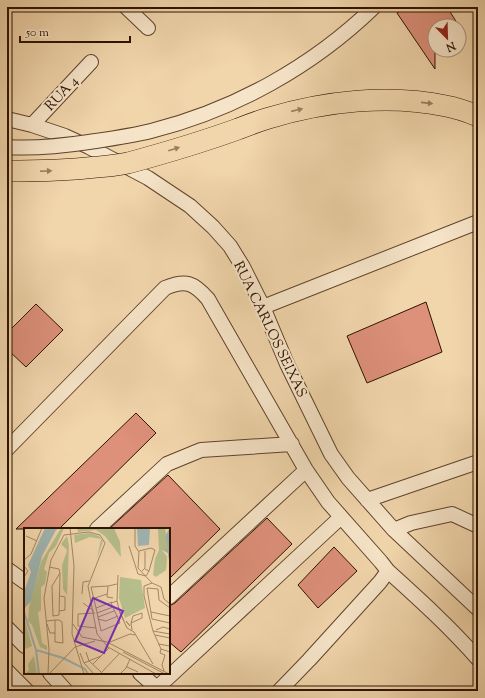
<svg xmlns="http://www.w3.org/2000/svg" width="485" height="698" font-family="'Sorts Mill Goudy',serif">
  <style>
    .building { fill: #dd907a; stroke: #2e1200 }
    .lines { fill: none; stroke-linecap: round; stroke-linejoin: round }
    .minor-casing { stroke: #5f432b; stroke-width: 16 }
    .minor { stroke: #f6e4c8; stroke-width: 14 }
    .minor-bridge-casing { stroke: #5f432b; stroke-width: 16; stroke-linecap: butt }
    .highway-bridge-casing { stroke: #2e1200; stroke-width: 22; stroke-linecap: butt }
    .minor-bridge { stroke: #f6e4c8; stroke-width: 14 }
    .highway-bridge { stroke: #f1d5ab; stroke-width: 21 }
    .oneway { fill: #997d5e }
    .labels { text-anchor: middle; stroke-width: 4; stroke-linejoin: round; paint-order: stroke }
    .street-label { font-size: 14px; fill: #2e1200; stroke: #f6e4c8 }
    .inset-river { fill: none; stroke: #9eb6b3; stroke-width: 2 }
    .inset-road { fill: none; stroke: #a38767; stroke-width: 1 }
    .view { fill: #7b2cbf; fill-opacity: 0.15; stroke: #7b2cbf; stroke-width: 2 }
    .inset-edge { fill: none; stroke: #2e1200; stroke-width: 2 }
  </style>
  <rect width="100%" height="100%" fill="#f1d5ab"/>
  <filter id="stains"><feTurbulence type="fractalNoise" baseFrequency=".005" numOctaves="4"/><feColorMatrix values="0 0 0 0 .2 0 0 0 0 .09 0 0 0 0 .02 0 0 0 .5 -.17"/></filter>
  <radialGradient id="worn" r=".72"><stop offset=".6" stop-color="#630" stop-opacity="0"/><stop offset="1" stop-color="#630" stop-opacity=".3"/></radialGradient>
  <path class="building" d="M 406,7 L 447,7 L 459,26 L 435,26 L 435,69 L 397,13 Z
    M 426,302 L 442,352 L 367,383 L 347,336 Z
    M 36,304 L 63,330 L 26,367 L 7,349 L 7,333 Z
    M 136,413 L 156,433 L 59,529 L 16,529 Z
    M 168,475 L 220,529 L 169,579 L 169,529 L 109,529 Z
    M 267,518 L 292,544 L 181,652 L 169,642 L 169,606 L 175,603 Z
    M 334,547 L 357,571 L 318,608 L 298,585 Z"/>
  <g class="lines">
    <defs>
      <path id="minor" d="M 126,7 L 148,28
        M 7,119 L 32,125 L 65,136 L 89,147 L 148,178 L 190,206 L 213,227 L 230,246 L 243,267 L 263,307 L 287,364 L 331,454 L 348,478 L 394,530 L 478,609
        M 32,125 L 91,62
        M 263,307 L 478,222
        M 7,449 L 165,288 C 186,279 194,283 208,299 L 306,470 L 328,502 L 381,562 L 388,571 L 380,582 L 309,660 L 279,691
        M 367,500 L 478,462
        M 97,529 L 167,464 L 201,450 L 292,444
        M 394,530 L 411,523 L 452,514 L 478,526
        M 7,569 L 25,582
        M 388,571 C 419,599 450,627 478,659
        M 169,597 L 306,470
        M 7,628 L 25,646
        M 7,671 L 27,691
        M 50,673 L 66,691
        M 140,673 L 160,691
        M 157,688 L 341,517"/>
    </defs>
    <use href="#minor" class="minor-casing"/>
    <use href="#minor" class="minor"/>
    <defs>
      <path id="minor-bridge" d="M 7,147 C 34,149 62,146 89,142 C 109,139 131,136 151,131 C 234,110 312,67 374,7"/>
      <path id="highway-bridge" d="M 7,171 C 33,171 59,171 86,168 C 100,167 114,166 128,163 C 165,153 202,142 238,129 C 248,125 259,121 269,118 C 325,101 389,94 446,106 C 457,108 468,112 478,116"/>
    </defs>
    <use href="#minor-bridge" class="minor-bridge-casing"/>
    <use href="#highway-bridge" class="highway-bridge-casing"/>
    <use href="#minor-bridge" class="minor-bridge"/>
    <use href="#highway-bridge" class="highway-bridge"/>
  </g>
  <defs><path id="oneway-solid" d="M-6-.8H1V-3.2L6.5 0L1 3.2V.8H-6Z"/></defs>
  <g class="oneway">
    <use href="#oneway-solid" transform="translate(427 103) rotate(6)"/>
    <use href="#oneway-solid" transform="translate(297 110) rotate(-13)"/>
    <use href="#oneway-solid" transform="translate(174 149) rotate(-17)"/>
    <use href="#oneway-solid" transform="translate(46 171) rotate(-2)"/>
  </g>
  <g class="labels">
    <g class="street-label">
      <text transform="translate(61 93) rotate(-47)" y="5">RUA 4</text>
      <text transform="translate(271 329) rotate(64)" y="5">RUA CARLOS SEIXAS</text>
    </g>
  </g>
  <g transform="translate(24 528)">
    <rect width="146" height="146" fill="#f1d5ab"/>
    <path d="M 37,0 L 40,0 L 32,18 L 25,25 L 20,41 L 23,44 L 21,56 L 17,59 L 17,83 L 14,84 L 18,115 L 23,118 L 23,122 L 16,119 L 8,97 L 4,93 L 5,79 L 17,34 ZM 53,0 L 90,0 L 96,14 L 97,29 L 81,8 L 72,2 L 54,4 ZM 134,0 L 141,0 L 142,7 L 146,0 L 146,39 L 144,25 L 138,22 L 143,29 L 142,42 L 132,49 L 129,47 L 131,31 L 135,22 ZM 66,5 L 75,8 L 79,13 L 73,31 L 77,11 L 66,9 L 51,15 L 50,7 ZM 43,8 L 45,17 L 43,67 L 39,61 L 38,38 L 43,22 L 37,16 ZM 96,49 L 117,52 L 121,80 L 101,90 L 95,70 ZM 0,88 L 8,118 L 2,121 L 0,118 ZM 10,128 L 13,146 L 1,146 L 5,142 L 4,136 Z" fill="#b6be8c"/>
    <path d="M 21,0 L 36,0 L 32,2 L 18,28 L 7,73 L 0,81 L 0,64 L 7,44 L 4,37 ZM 113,0 L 126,0 L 125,17 L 114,18 ZM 146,0 L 146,39 L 144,25 L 139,21 L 144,21 L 142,7 Z" fill="#9eb6b3"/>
    <path class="inset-river" d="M 0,84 L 12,122 L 39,130 L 61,141 L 64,146M 12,122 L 15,146"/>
    <path class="inset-road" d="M 46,0 L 50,38 L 48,106 L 60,146M 111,0 L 111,18 L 115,24 L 114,40 L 128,55M 2,8 L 13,13M 105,18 L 114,46 L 122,48 L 125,43 L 121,41M 115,23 L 127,20 L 131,22 L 125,43M 0,32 L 7,26 L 18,0M 0,38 L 4,43 L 0,49M 25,39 L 35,41 L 36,45 L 35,87 L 29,88 L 28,58 L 36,45M 118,43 L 121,40 L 121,23M 94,47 L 93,73 L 96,85 L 103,100 L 110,104 L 129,136M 58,66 L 59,54 L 65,53M 89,70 L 83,69 L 84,58 L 93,56M 68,71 L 83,66M 88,74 L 72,80 L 77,103 L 96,95 L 87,75 L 93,73M 59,75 L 70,83M 146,76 L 140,71 L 137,59 L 128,55 L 120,58 L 120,68 L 129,103 L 137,121 L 146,124M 94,79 L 100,93M 72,80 L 67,59 L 84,58M 146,80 L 135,72 L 134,61 L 123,60 L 128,91 L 146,95M 35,83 L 41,82 L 41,69 L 36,68M 127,84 L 146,88M 71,85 L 54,86 L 54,98 L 72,100M 73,85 L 89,79M 74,89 L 90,83M 74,91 L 82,93 L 94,88M 23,93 L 31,92 L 35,92 L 38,94 L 39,115 L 31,114 L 31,92M 107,95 L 109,88 L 118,85 L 118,90 L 107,95 L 108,102M 23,96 L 26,105 L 31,105M 49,96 L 58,109 L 83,114 L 145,146M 106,98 L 102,93 L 106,98M 132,102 L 139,99 L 146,101M 129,103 L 146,106M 131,107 L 146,110M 86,114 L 106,106 L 111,107M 134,116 L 146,118M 137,121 L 136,125 L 141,127 L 138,137 L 140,143M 62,124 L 65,133 L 77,144M 99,124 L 141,146M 56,125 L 60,135 L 70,146M 60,135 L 77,128M 69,136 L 85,120M 103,139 L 114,144M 24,146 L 25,121 L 20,70 L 27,32 L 40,7 L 65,4 L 76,7 L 81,15 L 64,58 L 73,106 L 84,119 L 132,146M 25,146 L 51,119 L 71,113M 76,146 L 96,125M 96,146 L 102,140 L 106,131"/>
    <path class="view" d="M 69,70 L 99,83 L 80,125 L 51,113 Z"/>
    <rect width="146" height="146" class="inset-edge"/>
  </g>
  <rect width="485" height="698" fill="none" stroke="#f1d5ab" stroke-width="24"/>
  <rect x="8" y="8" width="469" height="682" fill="none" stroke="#2e1200" stroke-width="2"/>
  <rect x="12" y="12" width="461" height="674" fill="none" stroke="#2e1200"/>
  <g transform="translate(447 38) rotate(157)"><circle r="19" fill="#f6e4c8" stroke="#a69078"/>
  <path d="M0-3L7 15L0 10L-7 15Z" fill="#8f2418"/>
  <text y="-6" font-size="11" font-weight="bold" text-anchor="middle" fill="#2e1200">N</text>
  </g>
  <path d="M20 36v6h110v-6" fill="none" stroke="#2e1200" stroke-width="2"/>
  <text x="26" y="36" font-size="12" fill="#2e1200" stroke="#f6e4c8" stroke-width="3" paint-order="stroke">50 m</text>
  <rect width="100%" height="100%" filter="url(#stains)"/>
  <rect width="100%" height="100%" fill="url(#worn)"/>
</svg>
